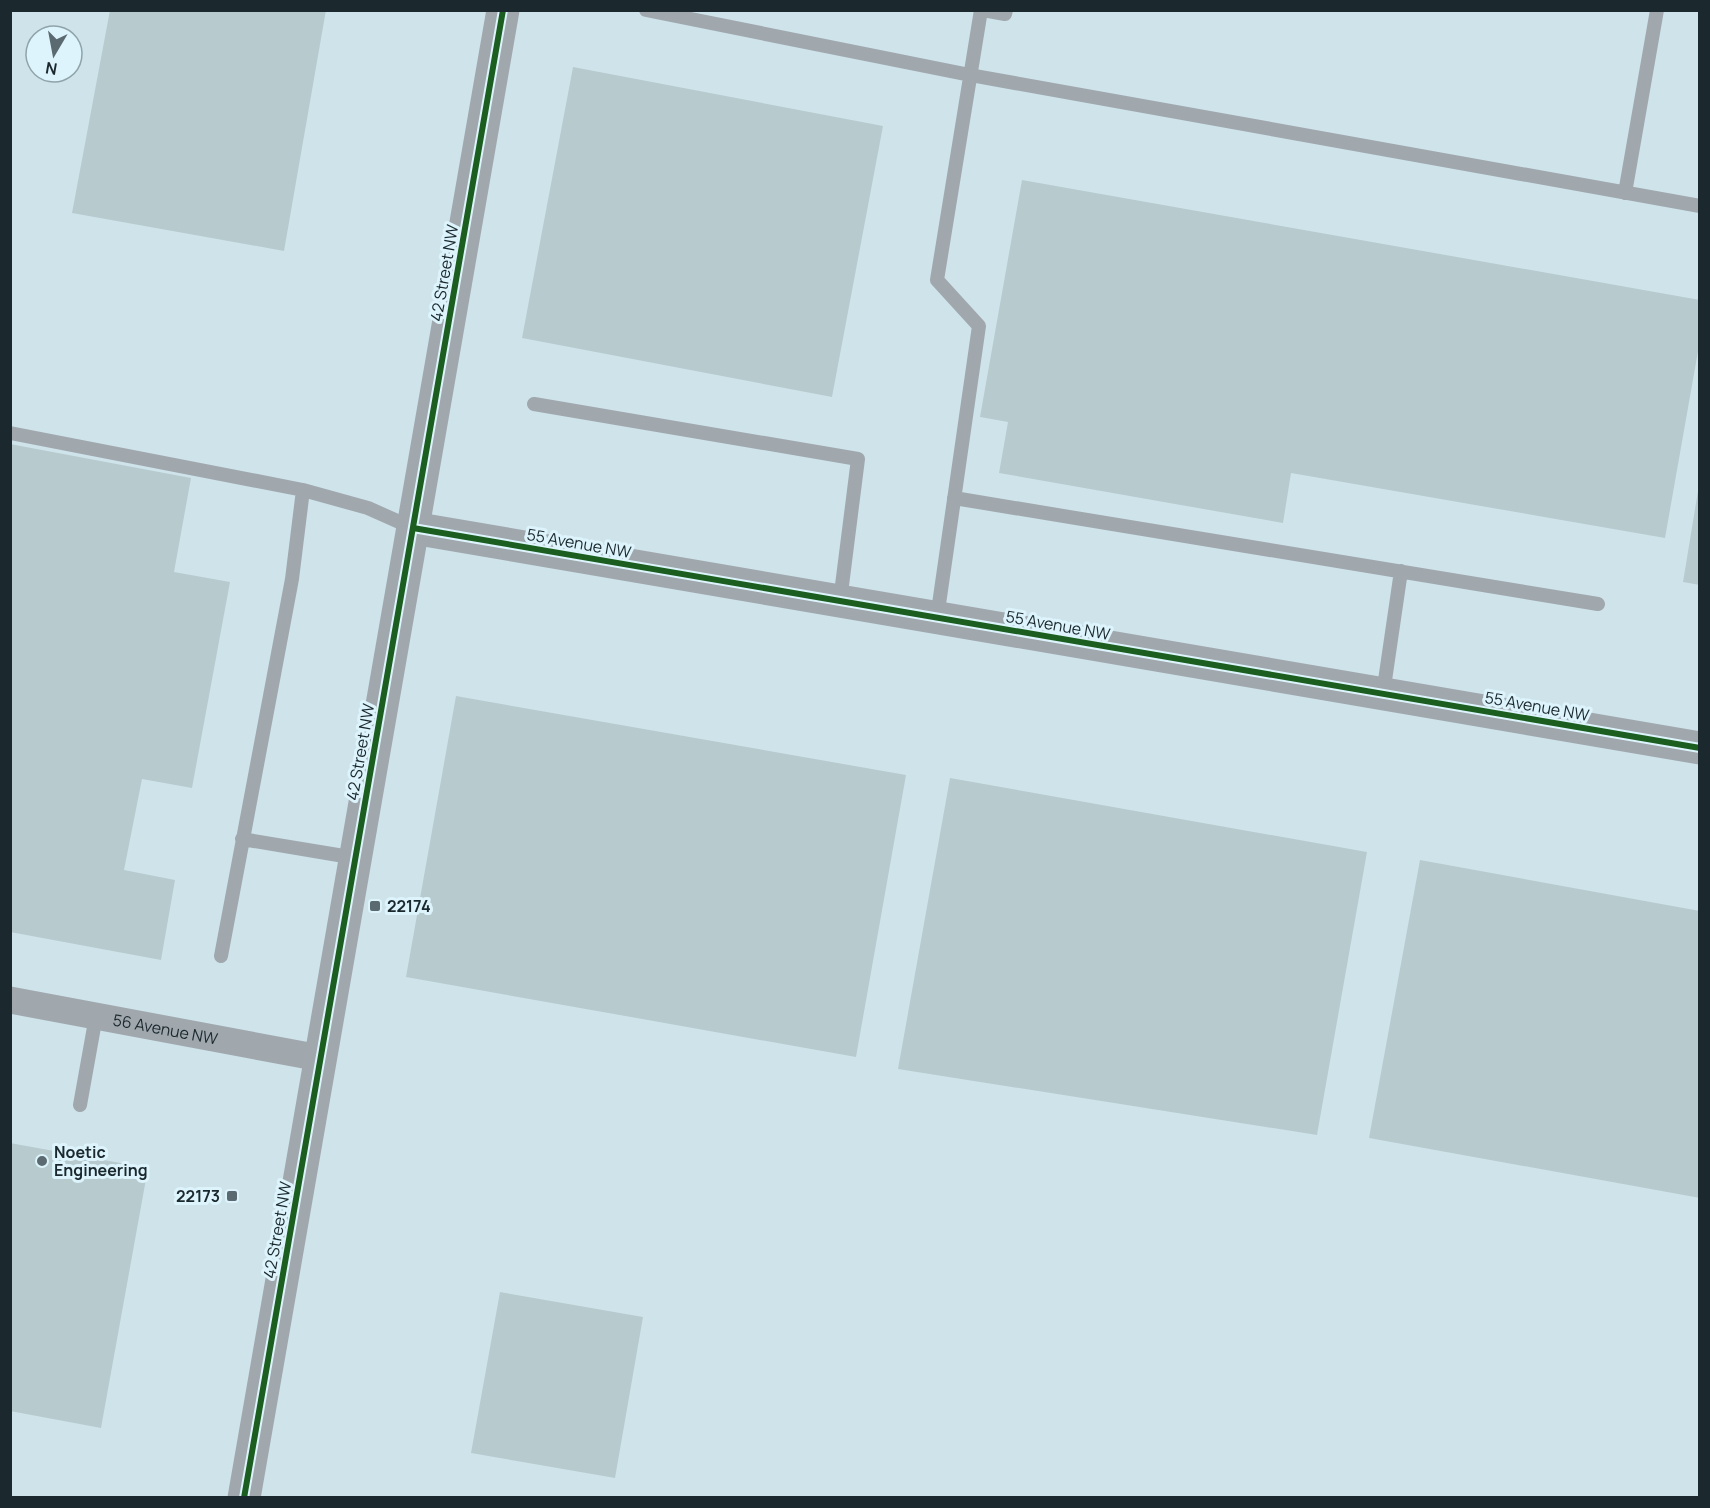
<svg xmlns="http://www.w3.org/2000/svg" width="1710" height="1508" font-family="Manrope,sans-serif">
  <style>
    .building { fill: #b7cbce }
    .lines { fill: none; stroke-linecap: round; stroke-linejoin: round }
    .service { stroke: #a0a8ae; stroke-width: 14 }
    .minor { stroke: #a0a8ae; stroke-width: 27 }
    .tertiary { stroke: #a0a8ae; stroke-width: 33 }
    .cycleway-casing { stroke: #ddf4fc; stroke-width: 10 }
    .cycleway { stroke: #1b5e20; stroke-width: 6 }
    .poi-dot { fill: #5a6a70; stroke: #ddf4fc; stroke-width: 2 }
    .labels { text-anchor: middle; stroke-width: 6; stroke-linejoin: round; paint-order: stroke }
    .street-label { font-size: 16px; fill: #1b292e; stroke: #ddf4fc }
    .poi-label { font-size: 16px; font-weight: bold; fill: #1b292e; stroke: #ddf4fc; text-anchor: start }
  </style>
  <rect width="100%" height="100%" fill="#cfe3eb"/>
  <path class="building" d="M 110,10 L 326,10 L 284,251 L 72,213 Z
    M 573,67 L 883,126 L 832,397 L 522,338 Z
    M 1022,180 L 1700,300 L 1700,340 L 1665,538 L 1291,473 L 1283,523 L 999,473 L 1008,422 L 980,417 Z
    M 10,444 L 191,478 L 174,572 L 230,582 L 192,788 L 142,779 L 124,870 L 175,880 L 161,960 L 10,932 Z
    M 1698,491 L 1700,491 L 1700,585 L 1683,582 Z
    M 456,696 L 906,775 L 856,1057 L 406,977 Z
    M 950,778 L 1367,852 L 1317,1135 L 898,1069 Z
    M 1420,860 L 1700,911 L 1700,1198 L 1369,1138 Z
    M 10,1143 L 148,1168 L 101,1428 L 10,1411 Z
    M 500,1292 L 643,1317 L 615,1478 L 471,1453 Z"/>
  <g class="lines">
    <path class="service" d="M 646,10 L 970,75 L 1700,206
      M 983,10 L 1005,14 L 1006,10
      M 1625,193 L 1657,10
      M 534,404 L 858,459 L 840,601
      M 10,433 L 303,490 L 368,508 L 413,528
      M 954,498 L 1598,604
      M 937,618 L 979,326 L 937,280 L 981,10
      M 1383,694 L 1401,571
      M 242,839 L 356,858
      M 221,956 L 292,579 L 303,490
      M 80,1105 L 96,1016"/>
    <path class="minor" id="s1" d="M 10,1000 L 320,1058"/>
    <path class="tertiary" d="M 413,528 L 1700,748
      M 244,1498 L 503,10"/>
    <defs>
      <path id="cycleway" d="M 413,528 L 1700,748
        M 244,1498 L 503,10"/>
    </defs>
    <use href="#cycleway" class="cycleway-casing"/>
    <use href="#cycleway" class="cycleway"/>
  </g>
  <g class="poi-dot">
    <rect x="369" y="900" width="12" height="12" rx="3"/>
    <circle cx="42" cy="1161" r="6"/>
    <rect x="226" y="1190" width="12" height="12" rx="3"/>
  </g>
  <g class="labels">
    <g class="street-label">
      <text transform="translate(444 273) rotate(-80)" y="6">42 Street NW</text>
      <text transform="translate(579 543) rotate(10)" y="6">55 Avenue NW</text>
      <text transform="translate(1058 625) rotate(10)" y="6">55 Avenue NW</text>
      <text transform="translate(1537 706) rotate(10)" y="6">55 Avenue NW</text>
      <text transform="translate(360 752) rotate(-80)" y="6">42 Street NW</text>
      <text dy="6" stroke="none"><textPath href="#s1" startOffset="158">56 Avenue NW</textPath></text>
      <text transform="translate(277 1230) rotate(-80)" y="6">42 Street NW</text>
    </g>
    <g class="poi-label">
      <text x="387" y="912">22174</text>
      <text x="54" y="1158">Noetic<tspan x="54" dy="18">Engineering</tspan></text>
      <text x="220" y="1202" text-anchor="end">22173</text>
    </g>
  </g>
  <rect width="1710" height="1508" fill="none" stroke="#1b292e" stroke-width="24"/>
  <g transform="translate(54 54) rotate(190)"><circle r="28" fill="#ddf4fc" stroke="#8fa3aa" stroke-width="1.5"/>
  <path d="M0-4.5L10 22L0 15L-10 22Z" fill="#5a6a70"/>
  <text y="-9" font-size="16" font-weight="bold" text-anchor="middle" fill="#1b292e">N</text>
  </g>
</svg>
